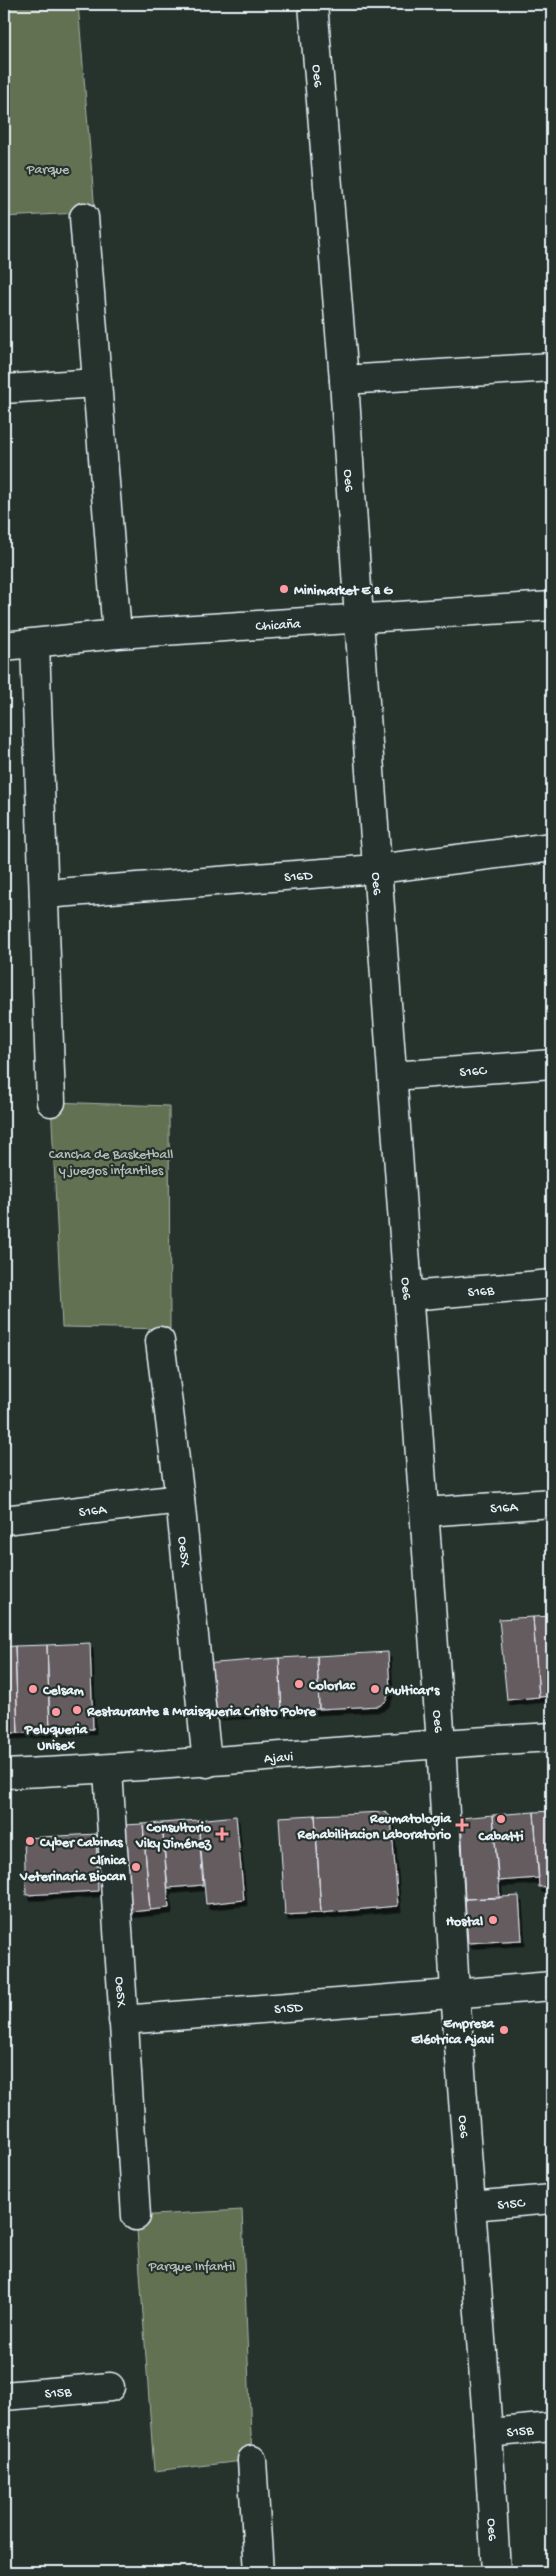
<svg xmlns="http://www.w3.org/2000/svg" width="556" height="2576" font-family="'Gochi Hand',sans-serif">
  <style>
    .green { fill: #637153; stroke: #a6b1a6 }
    .building { fill: #655b60; stroke: #e8f1f8; filter: url(#shadow) }
    .lines { fill: none; stroke-linecap: round; stroke-linejoin: round }
    .minor-casing { stroke: #e8f1f8; stroke-width: 31 }
    .minor { stroke: #26332d; stroke-width: 28 }
    .poi-dot { fill: #ff9aa2; stroke: #26332d; stroke-width: 2 }
    .labels { text-anchor: middle; stroke-width: 4.5; stroke-linejoin: round; paint-order: stroke }
    .street-label { font-size: 14px; fill: #e8f1f8; stroke: #26332d }
    .park-label { font-size: 14px; fill: #b3beb6; stroke: #26332d }
    .poi-label { font-size: 14px; font-weight: bold; fill: #e8f1f8; stroke: #26332d; text-anchor: start }
  </style>
  <defs>
    <filter id="shadow"><feDropShadow dx="3" dy="5.5" stdDeviation="0" flood-color="#0009"/></filter>
  </defs>
  <rect width="100%" height="100%" fill="#26332d"/>
  <filter id="ink" filterUnits="userSpaceOnUse"><feTurbulence type="fractalNoise" baseFrequency=".02" numOctaves="2"/><feDisplacementMap in="SourceGraphic" scale="10" xChannelSelector="R" yChannelSelector="G"/><feConvolveMatrix kernelMatrix="1 2 1 2 8 2 1 2 1" color-interpolation-filters="sRGB"/></filter>
  <g filter="url(#ink)">
    <path class="green" d="M 4,4 L 78,4 L 95,212 L 4,217 Z
      M 51,1102 L 169,1106 L 170,1329 L 62,1327 Z
      M 242,2210 L 252,2460 L 154,2471 L 136,2216 Z"/>
    <path class="building" d="M 552,1616 L 552,1696 L 539,1697 L 533,1617 Z
      M 533,1617 L 539,1697 L 507,1700 L 499,1619 Z
      M 90,1643 L 93,1729 L 50,1731 L 47,1645 Z
      M 47,1645 L 50,1731 L 18,1733 L 15,1646 Z
      M 15,1646 L 18,1733 L 4,1733 L 4,1647 Z
      M 388,1652 L 390,1691 L 386,1701 L 379,1706 L 319,1709 L 317,1656 Z
      M 317,1656 L 319,1709 L 282,1711 L 279,1658 Z
      M 279,1658 L 282,1711 L 208,1715 L 204,1664 Z
      M 552,1811 L 552,1886 L 539,1887 L 534,1812 Z
      M 385,1812 L 391,1817 L 398,1906 L 321,1913 L 315,1815 Z
      M 534,1812 L 539,1878 L 498,1881 L 493,1815 Z
      M 315,1815 L 321,1913 L 285,1915 L 279,1817 Z
      M 493,1815 L 500,1898 L 465,1899 L 461,1818 Z
      M 236,1816 L 244,1900 L 206,1904 L 198,1820 Z
      M 198,1820 L 203,1885 L 168,1888 L 162,1823 Z
      M 162,1823 L 169,1908 L 150,1910 L 143,1824 Z
      M 143,1824 L 150,1910 L 130,1912 L 123,1825 Z
      M 96,1834 L 98,1891 L 26,1895 L 24,1838 Z
      M 519,1896 L 522,1940 L 468,1943 L 465,1899 Z"/>
    <g class="lines">
      <defs>
        <g id="minor">
          <path id="s1" d="M 313,4 L 344,380 L 359,620 L 441,1743 L 455,1992 L 488,2433 L 496,2572"/>
          <path d="M 84,217 L 117,634"/>
          <path d="M 344,380 L 552,367"/>
          <path d="M 4,389 L 97,383"/>
          <path d="M 35,644 L 51,1102"/>
          <path id="s2" d="M 4,646 L 117,634 L 552,606"/>
          <path id="s3" d="M 44,894 L 377,869 L 552,847"/>
          <path id="s4" d="M 393,1076 L 552,1064"/>
          <path id="s5" d="M 409,1296 L 552,1284"/>
          <path id="s6" d="M 160,1341 L 180,1499 L 207,1763"/>
          <path id="s7" d="M 425,1512 L 552,1503"/>
          <path id="s8" d="M 4,1520 L 180,1499"/>
          <path id="s9" d="M 108,1770 L 136,2216"/>
          <path id="s10" d="M 4,1774 C 187,1766 369,1747 552,1737"/>
          <path id="s11" d="M 123,2020 L 552,1986"/>
          <path id="s12" d="M 471,2206 L 552,2199"/>
          <path id="s13" d="M 4,2396 L 110,2387"/>
          <path id="s14" d="M 488,2433 L 552,2427"/>
          <path d="M 252,2460 L 259,2572"/>
        </g>
      </defs>
      <use href="#minor" class="minor-casing"/>
      <use href="#minor" class="minor"/>
    </g>
  </g>
  <g class="poi-dot">
    <circle cx="284" cy="589" r="5"/>
    <circle cx="299" cy="1684" r="5"/>
    <circle cx="33" cy="1689" r="5"/>
    <circle cx="375" cy="1689" r="5"/>
    <circle cx="77" cy="1710" r="5"/>
    <circle cx="56" cy="1712" r="5"/>
    <circle cx="501" cy="1819" r="5"/>
    <path d="M459.5 1817.5h5v5h5v5h-5v5h-5v-5h-5v-5h5z"/>
    <path d="M219.5 1826.5h5v5h5v5h-5v5h-5v-5h-5v-5h5z"/>
    <circle cx="30" cy="1841" r="5"/>
    <circle cx="136" cy="1867" r="5"/>
    <circle cx="493" cy="1920" r="5"/>
    <circle cx="504" cy="2030" r="5"/>
  </g>
  <g class="labels">
    <g class="street-label">
      <text dy="5" stroke="none"><textPath href="#s1" startOffset="72">Oe6</textPath></text>
      <text dy="5" stroke="none"><textPath href="#s1" startOffset="478">Oe6</textPath></text>
      <text dy="5" stroke="none"><textPath href="#s2" startOffset="275">Chicaña</textPath></text>
      <text dy="5" stroke="none"><textPath href="#s3" startOffset="255">S16D</textPath></text>
      <text dy="5" stroke="none"><textPath href="#s1" startOffset="882">Oe6</textPath></text>
      <text dy="5" stroke="none"><textPath href="#s4" startOffset="80">S16C</textPath></text>
      <text dy="5" stroke="none"><textPath href="#s1" startOffset="1288">Oe6</textPath></text>
      <text dy="5" stroke="none"><textPath href="#s5" startOffset="72">S16B</textPath></text>
      <text dy="5" stroke="none"><textPath href="#s7" startOffset="79">S16A</textPath></text>
      <text dy="5" stroke="none"><textPath href="#s8" startOffset="89">S16A</textPath></text>
      <text dy="5" stroke="none"><textPath href="#s6" startOffset="212">Oe5X</textPath></text>
      <text dy="5" stroke="none"><textPath href="#s1" startOffset="1722">Oe6</textPath></text>
      <text dy="5" stroke="none"><textPath href="#s10" startOffset="275">Ajavi</textPath></text>
      <text dy="5" stroke="none"><textPath href="#s9" startOffset="222">Oe5X</textPath></text>
      <text dy="5" stroke="none"><textPath href="#s11" startOffset="166">S15D</textPath></text>
      <text dy="5" stroke="none"><textPath href="#s1" startOffset="2128">Oe6</textPath></text>
      <text dy="5" stroke="none"><textPath href="#s12" startOffset="40">S15C</textPath></text>
      <text dy="5" stroke="none"><textPath href="#s13" startOffset="54">S15B</textPath></text>
      <text dy="5" stroke="none"><textPath href="#s14" startOffset="32">S15B</textPath></text>
      <text dy="5" stroke="none"><textPath href="#s1" startOffset="2532">Oe6</textPath></text>
    </g>
    <g class="park-label">
      <text x="48" y="173">Parque</text>
      <text x="111" y="1158">Cancha de Basketball<tspan x="111" dy="16">y juegos infantiles</tspan></text>
      <text x="192" y="2270">Parque Infantil</text>
    </g>
    <g class="poi-label">
      <text x="294" y="594">Minimarket E &amp; G</text>
      <text x="309" y="1689">Colorlac</text>
      <text x="43" y="1694">Celsam</text>
      <text x="385" y="1694">Multicar's</text>
      <text x="87" y="1715">Restaurante &amp; Mraisqueria Cristo Pobre</text>
      <text x="56" y="1733" text-anchor="middle">Peluqueria<tspan x="56" dy="16">Unisex</tspan></text>
      <text x="451" y="1822" text-anchor="end">Reumatologia<tspan x="451" dy="16">Rehabilitacion Laboratorio</tspan></text>
      <text x="211" y="1831" text-anchor="end">Consultorio<tspan x="211" dy="16">Viky Jiménez</tspan></text>
      <text x="501" y="1840" text-anchor="middle">Cabatti</text>
      <text x="40" y="1846">Cyber Cabinas</text>
      <text x="126" y="1864" text-anchor="end">Clínica<tspan x="126" dy="16">Veterinaria Biocan</tspan></text>
      <text x="483" y="1925" text-anchor="end">Hostal</text>
      <text x="494" y="2027" text-anchor="end">Empresa<tspan x="494" dy="16">Eléctrica Ajavi</tspan></text>
    </g>
  </g>
  <rect width="556" height="2576" fill="none" stroke="#26332d" stroke-width="20"/>
  <rect x="10" y="10" width="536" height="2556" fill="none" stroke="#e8f1f8" stroke-width="2" filter="url(#ink)"/>
</svg>
